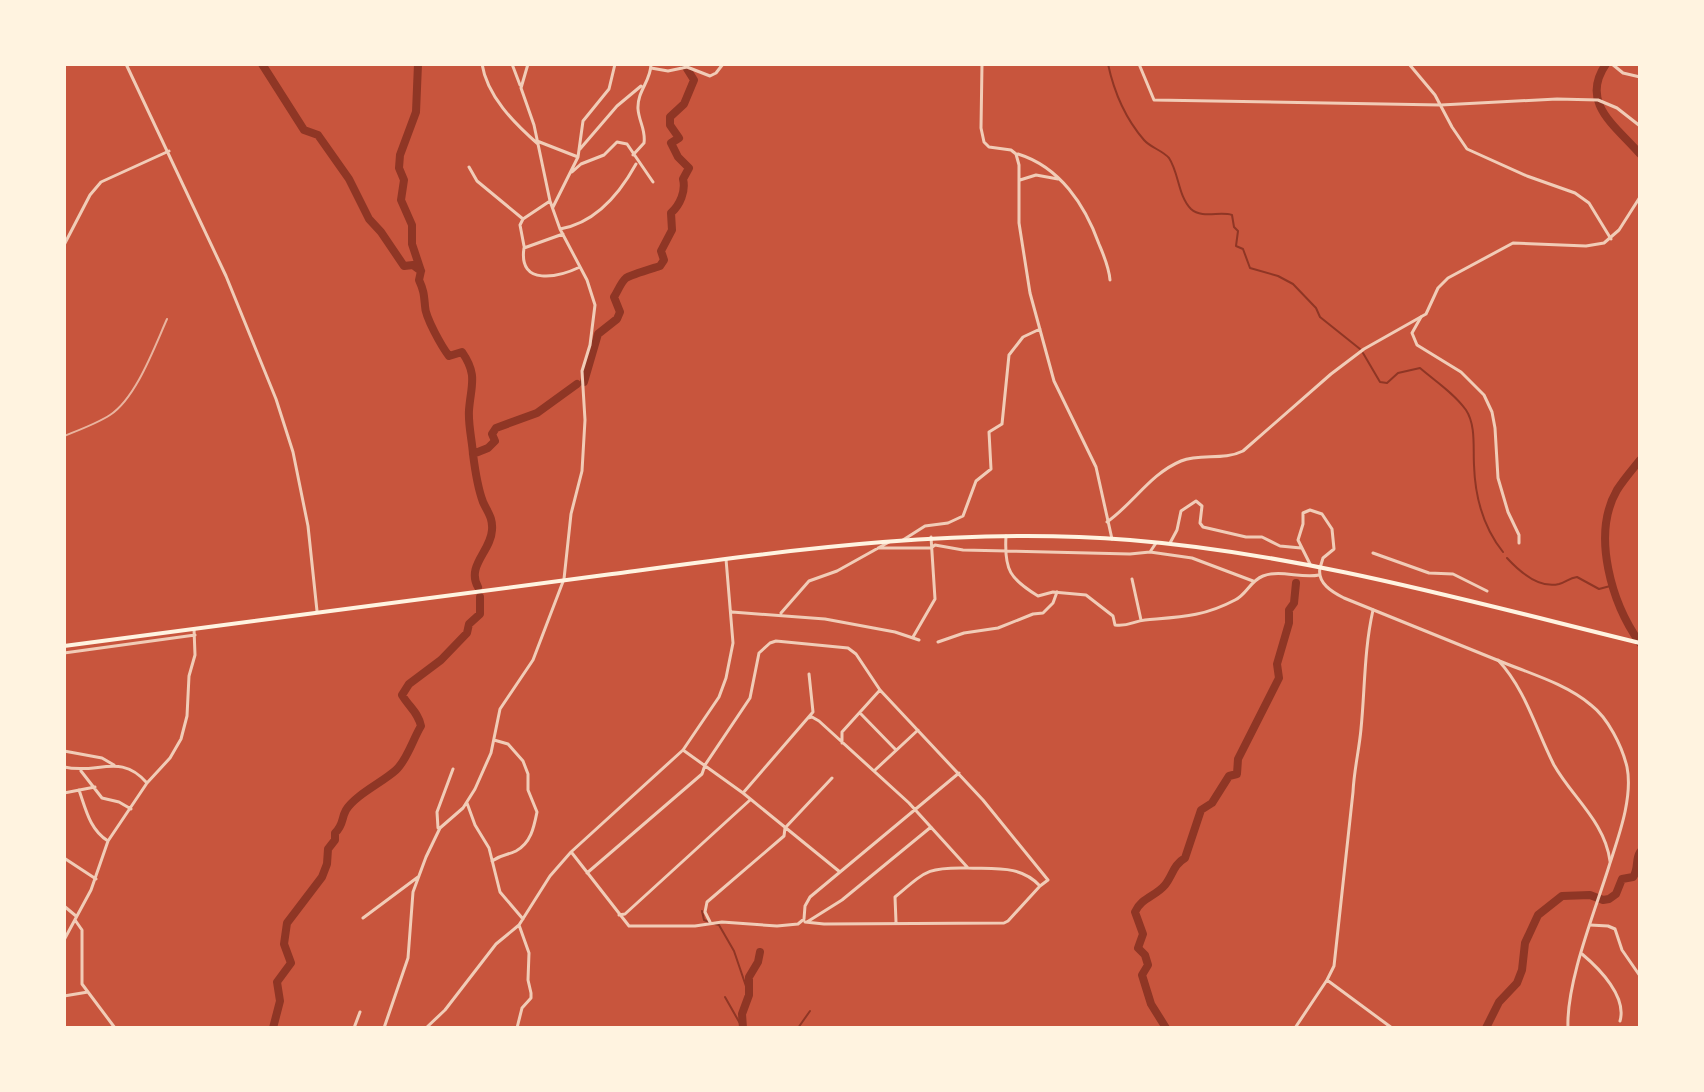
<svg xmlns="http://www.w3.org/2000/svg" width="1704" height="1092" font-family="'Open Sans',sans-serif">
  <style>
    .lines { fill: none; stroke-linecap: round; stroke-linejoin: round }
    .stream { stroke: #8f3625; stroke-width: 2 }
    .river { stroke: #8f3625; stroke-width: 8 }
    .minor { stroke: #f1ccb7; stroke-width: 3 }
    .tertiary { stroke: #f1ccb7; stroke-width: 3 }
    .trunk { stroke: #fff3e0; stroke-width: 4 }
    .rail { stroke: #e9b49f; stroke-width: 2 }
  </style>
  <rect width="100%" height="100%" fill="#c8553d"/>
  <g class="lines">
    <path class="stream" d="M 1108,64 C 1114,92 1125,118 1144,140 C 1151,148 1162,150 1169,158 C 1179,173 1178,196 1191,209 C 1202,219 1220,211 1232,215 L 1234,227 L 1238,231 L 1236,246 L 1243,249 L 1250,268 L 1278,276 L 1293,284 L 1316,308 L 1320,317 L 1360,349
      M 1363,353 L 1380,382 L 1387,383 L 1398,373 L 1420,368 C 1435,381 1454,393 1466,410 C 1476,425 1473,448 1474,465 C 1475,496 1483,527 1503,552
      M 1507,558 C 1519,571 1539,589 1559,584 C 1566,582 1569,578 1577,577 L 1599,589 L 1614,585
      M 702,911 L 704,920 L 709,922
      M 715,924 L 719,925 L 734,951 L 749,995
      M 725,997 L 742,1027
      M 798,1028 L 810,1011"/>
    <path class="river" d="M 262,64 L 304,130 L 318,135 L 349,179 L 369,219 L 381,232 L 404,266 L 413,265 L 421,271
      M 418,64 L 416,112 L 400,155 L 399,168 L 404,180 L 401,200 L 412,225 L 412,244 L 421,271 L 419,280 C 424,291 424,295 425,306 C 425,317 442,347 449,356 L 462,352 C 478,375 471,385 469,410 C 468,424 472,440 473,454 C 475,470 477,486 483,502 C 488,513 493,518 492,530 C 491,551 466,566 478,587
      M 1606,64 C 1579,103 1616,126 1640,154
      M 584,382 L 598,334 L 617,319 L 620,312 L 614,297 C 618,291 621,282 626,278 C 630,275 654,268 660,266 L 664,260 L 661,251 L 672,230 L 671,213 C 680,205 686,191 683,179 L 689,168 L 678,157 L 671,143 L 679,138 L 670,125 L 670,117 L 684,104 L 694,80 L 684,64
      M 473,454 L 488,448 L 495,441 L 492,434 L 496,428 L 537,413 L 577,384
      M 1640,460 C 1632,470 1624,479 1617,490 C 1591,535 1612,604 1640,643
      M 273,1028 L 280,1001 L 277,982 L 291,963 L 284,944 L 287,923 L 322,877 L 327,864 L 328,849 L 335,840 L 335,833 C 344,824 341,819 346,810 C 355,795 383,782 396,770 C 407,760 413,739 421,726 C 418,712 409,707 402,695 L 409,684 L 441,660 L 467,633 L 469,624 L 480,614 L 480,597
      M 743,1028 L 742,1014 L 749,995 L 749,977 L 758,962 L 760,952
      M 1166,1028 L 1151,1004 L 1142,975 L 1148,965 L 1145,955 L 1138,948 L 1143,934 L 1135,912 C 1141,898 1156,896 1165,885 C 1173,875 1173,865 1185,858 L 1201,810 L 1212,803 L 1229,776 L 1237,774 L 1238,759 L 1279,678 L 1277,664 L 1289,623 L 1289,610 L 1294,603 L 1296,583
      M 1486,1028 L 1499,1002 L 1517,983 L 1522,970 L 1525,943 L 1538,915 L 1562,896 L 1590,895 L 1603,900 L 1609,899 L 1616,894 L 1622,879 L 1633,877 C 1639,869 1635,860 1640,852"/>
    <path class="minor" d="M 482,64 C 487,96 514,123 538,144
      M 512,64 L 520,85
      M 982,64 L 981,128 L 984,142 L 989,147 L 1011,150 L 1016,154 L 1019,165 L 1019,223 L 1030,293 L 1054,381 L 1096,467 L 1112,539
      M 1139,64 L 1154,100 L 1441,105 L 1557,99 L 1598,100 L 1617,108 L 1640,126
      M 1409,64 L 1435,95 L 1452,127 L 1467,149 L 1527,176 L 1575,193 L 1589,203 L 1611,239
      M 1612,64 L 1623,73 L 1640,77
      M 651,68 L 668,71 L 687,67 L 710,76 L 716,73 L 723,64
      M 537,141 L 578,157
      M 580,149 L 617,106 L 641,86
      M 1018,154 C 1060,167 1085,205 1099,244 C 1104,256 1109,267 1110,280
      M 633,155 L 644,143 C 646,130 639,122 638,109 C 637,91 651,81 651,64
      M 469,167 L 477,181 L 523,219 L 550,201
      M 572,172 L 581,164 L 604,155 L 617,142 L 627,144 L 653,182
      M 1020,180 L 1036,175 L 1058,179
      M 553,207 L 578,157 L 583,121 L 609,89 L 615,64
      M 523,219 L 520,225 L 524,246
      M 560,229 C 595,223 620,193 636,164
      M 563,234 L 524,248 C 518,287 559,277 580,267
      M 64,245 L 90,195 L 101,182 L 169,151
      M 1421,317 L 1412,333 L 1417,345 L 1461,372 L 1484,395 L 1492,412 L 1495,428 L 1498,478 L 1508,512 L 1519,535 L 1519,543
      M 1006,536 C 1004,570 1010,579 1038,596 L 1053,592 L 1086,595 L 1113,616 L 1115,625 C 1128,627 1134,621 1145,620 C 1180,617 1203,617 1235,600 C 1247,594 1250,581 1263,576 C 1281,569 1301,579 1319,575
      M 903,540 L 925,526 L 948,523 L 963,516 L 976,481 L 991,469 L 989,432 L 1002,424 L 1009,355 L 1023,337 L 1040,329
      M 1170,543 L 1177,530 L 1181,511 L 1196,501 L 1202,506 L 1200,523 L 1203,527 L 1246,537 L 1262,537 L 1280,546 L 1301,548
      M 878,548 L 931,548 L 935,545 L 963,550 L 1130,554 L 1150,552 L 1156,543
      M 1150,552 L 1192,558 L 1253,581
      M 1373,553 L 1429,573 L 1453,574 L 1487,591
      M 1310,564 L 1298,540 L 1303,524 L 1303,513 L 1310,510 L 1322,514 L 1332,529 L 1334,549 L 1323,558 L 1320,568
      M 1132,579 L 1141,620
      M 732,612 L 825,619 L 895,632 L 919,640
      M 781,613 L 809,581 L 837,571 L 889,542
      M 913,637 L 935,599 L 931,537
      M 938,642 L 964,633 L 998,628 L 1033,614 L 1043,613 L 1053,603 L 1057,592
      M 64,653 L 195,635
      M 1498,660 C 1526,690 1536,730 1554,765 C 1572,797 1605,822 1610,861
      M 860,713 L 896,750
      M 842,743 L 842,732 L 880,690
      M 683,750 L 743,793 L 840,872
      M 64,751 L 102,758 L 114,765
      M 64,767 C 98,775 120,752 147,783
      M 81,771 L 102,798 L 119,802 L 131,809
      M 874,771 L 918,730
      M 79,790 C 86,810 90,830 108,841
      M 64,793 L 95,787
      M 743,793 L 813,712 L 809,674
      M 467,803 L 475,825 L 489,848 L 500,892 L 523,919
      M 438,828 L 437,812 L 453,769
      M 572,853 L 629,926 L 695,926 L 722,922 L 777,926 L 798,924 L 804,919 L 805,906 L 810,897 L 959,773
      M 64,858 L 96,879
      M 492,861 C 504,853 506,856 516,851 C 531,843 534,827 537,812 L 528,790 L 528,774 L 523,761 L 508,744 L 494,740
      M 587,873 L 702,774 L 705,765 L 750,698 L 759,653 L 770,643 L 776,641 L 848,648 L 856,654 L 880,690 L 983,800 L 1048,880 L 1040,886 C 1021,865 995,869 968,868 L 909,803 L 819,721 L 812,717 L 808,718
      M 64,906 L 76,916
      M 619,915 L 625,914 L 750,800
      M 363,918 L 418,877
      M 75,920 L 82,930 L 82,984 L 115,1028
      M 710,922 L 705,912 L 707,902 L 784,836 L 785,828 L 832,778
      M 805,922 L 824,924 L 1004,923 L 1008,921 L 1040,886
      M 807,922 L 842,900 L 931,827
      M 896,922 L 895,897 C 926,871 927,867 968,868
      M 1590,925 L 1608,926 L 1615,929 L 1622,950 L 1640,976
      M 64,940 L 91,890 L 108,841 L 147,783 L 170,758 L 181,739 L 187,716 L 189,676 L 195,655 L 194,629
      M 1582,954 C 1600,969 1627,997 1620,1021
      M 1327,980 L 1392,1028
      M 64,996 L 88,992
      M 354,1028 L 360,1012
      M 384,1028 L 408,958 L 413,892 L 426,857 L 440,828 L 463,808 L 475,789 L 491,753 L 500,709 L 533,660 L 564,579 L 571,514 L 582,471 L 585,420 L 582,371 L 590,345 L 595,305 L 587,280 L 560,229 L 550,201 L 534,125 L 521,88 L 528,64
      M 426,1028 L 445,1010 L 496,944 L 519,925 L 550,876 L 571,852 L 683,750 L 719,697 L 726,678 L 733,643 L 726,559
      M 517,1028 L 522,1008 L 531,998 L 531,993 L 528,980 L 529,953 L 519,925
      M 1295,1028 L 1327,980 L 1334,966 L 1353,792 C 1354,770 1359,751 1361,729 C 1365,689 1364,650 1373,610"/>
    <path class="tertiary" d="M 126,64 L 226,276 L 276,399 L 293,452 L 308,526 L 317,611
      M 1107,522 C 1134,503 1150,474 1181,461 C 1201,453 1223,461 1243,451 L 1331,374 L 1364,349 L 1426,314 L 1438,288 L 1448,278 L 1513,243 L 1586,246 L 1604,243 L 1619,230 L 1640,197
      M 1320,568 C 1317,583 1332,592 1344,598 C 1395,619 1446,639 1497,660 C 1528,673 1565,683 1591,705 C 1608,718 1622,746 1627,767 C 1633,797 1619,835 1610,863 C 1596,909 1566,981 1568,1028"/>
    <path class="trunk" d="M 64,646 C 247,622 429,598 612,574 C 784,551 956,526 1130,540 C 1303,554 1472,602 1640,643"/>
    <path class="rail" d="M 64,436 C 79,430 96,424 110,415 C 136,398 154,348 167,319"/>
  </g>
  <rect width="1704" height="1092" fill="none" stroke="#fff3e0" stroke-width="132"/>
</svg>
